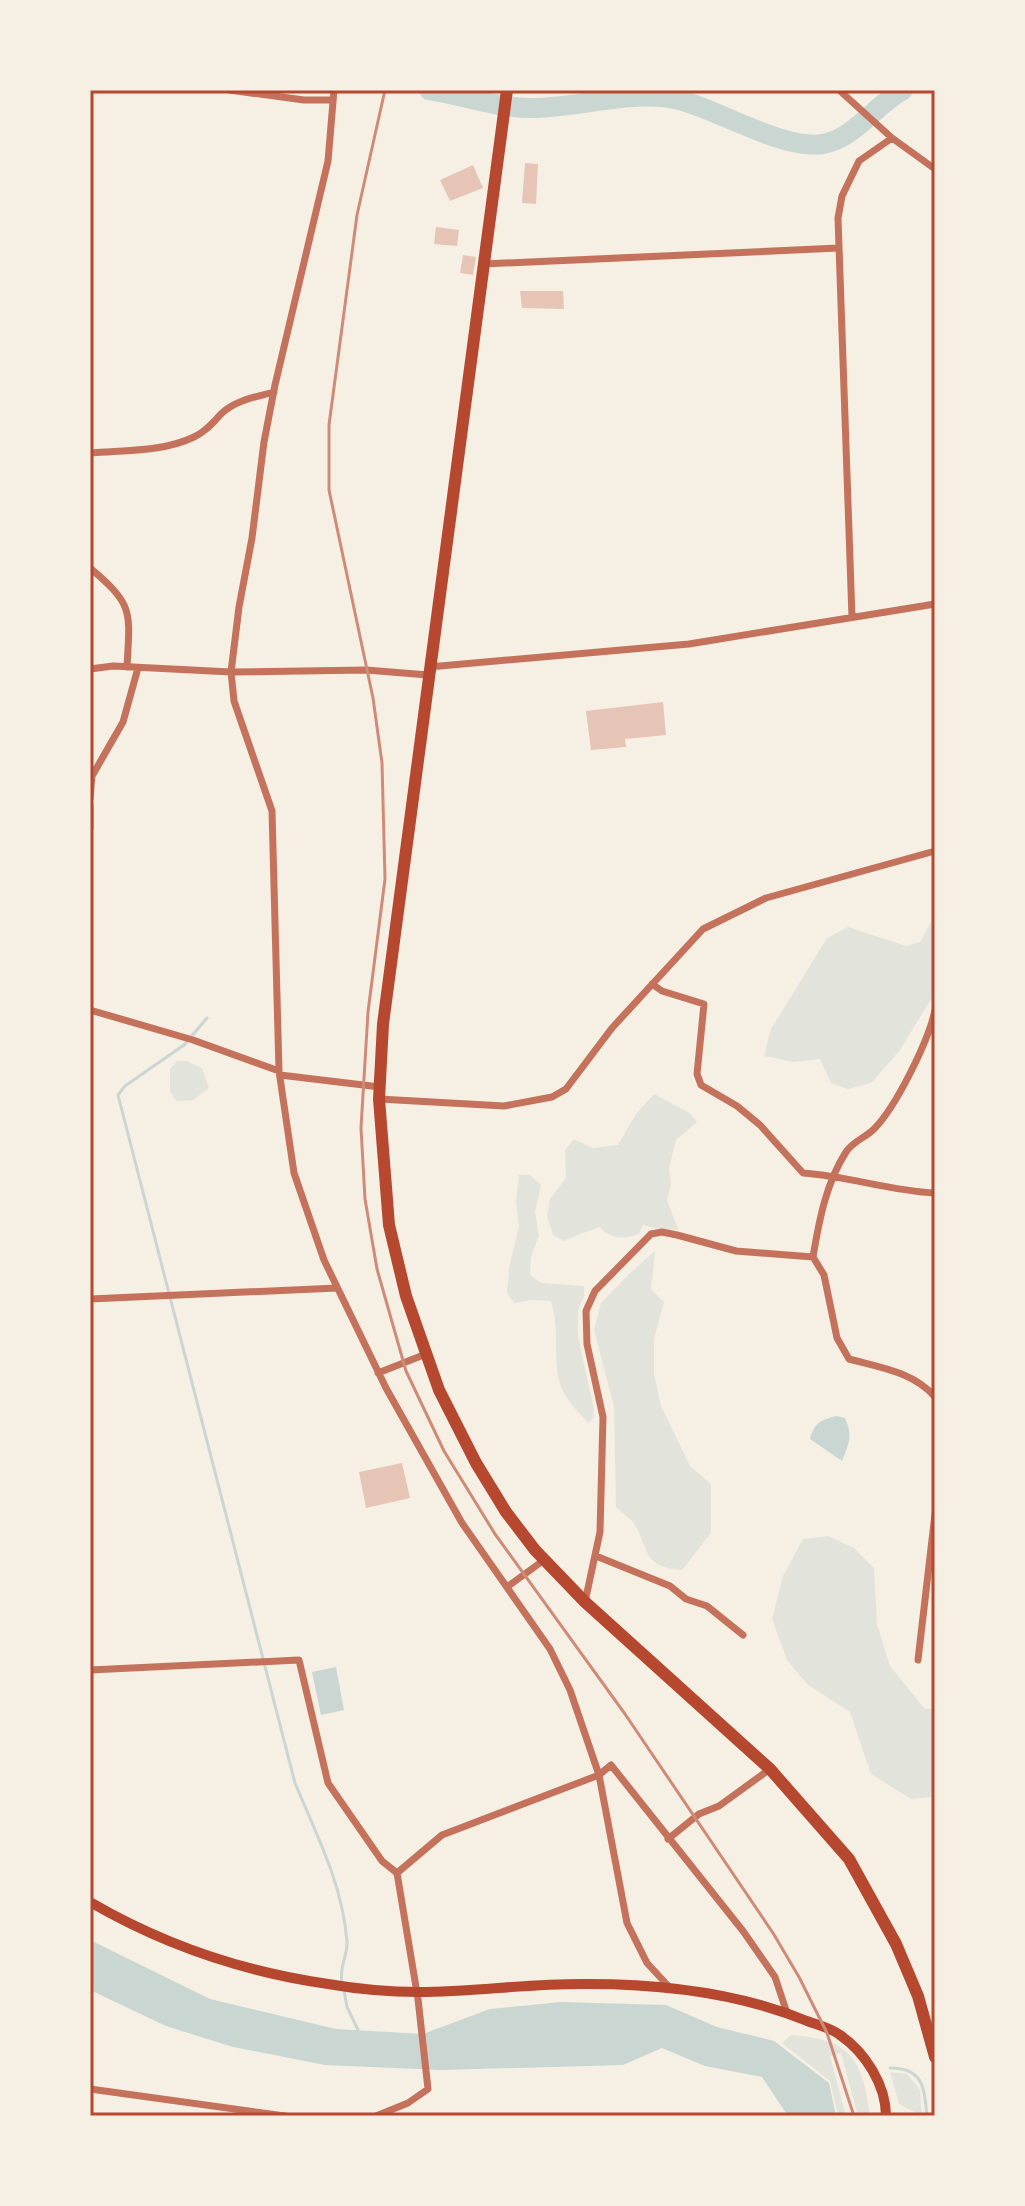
<svg xmlns="http://www.w3.org/2000/svg" width="1025" height="2206" font-family="Ubuntu,sans-serif">
  <style>
    .green { fill: #e2e4dc }
    .water { fill: #c9d6d2 }
    .lines { fill: none; stroke-linecap: round; stroke-linejoin: round }
    .stream { stroke: #c9d6d2; stroke-width: 3 }
    .river { stroke: #c9d6d2; stroke-width: 20 }
    .building { fill: #e6c5b7 }
    .minor { stroke: #c5725c; stroke-width: 7 }
    .secondary { stroke: #b5482f; stroke-width: 10 }
    .trunk { stroke: #b5482f; stroke-width: 12 }
    .rail { stroke: #cf8b77; stroke-width: 3 }
    .neatline { fill: none; stroke: #b5482f; stroke-width: 3 }
  </style>
  <rect width="100%" height="100%" fill="#f6efe4"/>
  <path class="green" d="M 935,915 L 935,993 L 900,1050 L 871,1083 L 848,1089 L 831,1083 L 820,1059 L 794,1062 L 764,1056 L 771,1029 L 827,938 L 848,927 L 906,946 L 920,942 Z
    M 177,1061 L 187,1061 L 202,1068 L 209,1088 L 193,1100 L 176,1101 L 170,1091 L 170,1069 Z
    M 654,1094 L 690,1113 L 697,1122 L 676,1140 L 669,1168 L 671,1184 L 667,1200 L 678,1229 L 663,1230 L 643,1225 L 639,1234 C 622,1240 612,1239 599,1227 L 563,1241 L 553,1235 L 547,1216 L 550,1199 L 566,1178 L 565,1150 L 574,1139 L 593,1148 L 618,1145 L 636,1114 Z
    M 519,1175 L 530,1175 L 541,1185 L 535,1212 L 539,1236 L 531,1257 L 530,1274 L 541,1283 L 584,1286 L 584,1296 L 578,1311 L 578,1337 L 594,1409 L 593,1418 L 588,1423 C 576,1409 561,1395 558,1376 C 554,1350 559,1328 551,1301 L 532,1300 L 514,1303 L 507,1293 L 509,1268 L 519,1226 L 516,1202 Z
    M 655,1251 L 651,1289 L 664,1302 L 654,1339 L 654,1374 L 661,1406 L 690,1466 L 711,1484 L 711,1533 L 682,1570 C 643,1567 650,1552 635,1525 C 631,1518 622,1513 616,1507 L 614,1407 L 594,1330 L 601,1303 L 628,1275 Z
    M 828,1536 L 854,1548 L 874,1568 L 877,1624 L 890,1666 L 925,1709 L 935,1709 L 935,1791 L 932,1797 L 911,1799 L 871,1774 L 850,1712 L 807,1684 L 787,1660 L 772,1619 L 783,1576 L 803,1539 Z
    M 791,2035 C 850,2039 863,2059 870,2116 L 858,2116 L 841,2053 L 830,2056 L 846,2116 L 838,2116 L 830,2081 L 782,2043 Z
    M 890,2072 L 907,2074 L 920,2090 L 922,2116 L 899,2104 Z"/>
  <path class="water" d="M 836,1416 L 845,1418 C 853,1435 849,1444 842,1461 L 810,1439 C 814,1423 821,1420 836,1416 Z
    M 336,1667 L 344,1710 L 321,1715 L 312,1672 Z
    M 90,1940 L 210,1999 L 336,2029 L 423,2034 L 490,2009 L 561,2002 L 666,2005 L 717,2027 L 774,2041 L 829,2083 L 836,2116 L 788,2116 L 762,2077 L 705,2066 L 662,2048 L 623,2065 L 441,2070 L 325,2065 L 233,2047 L 166,2026 L 90,1990 Z"/>
  <g class="lines">
    <path class="stream" d="M 207,1018 L 184,1045 L 125,1086 L 118,1095 L 295,1783 C 317,1836 342,1883 347,1941 C 348,1956 339,1965 342,1983
      M 344,1990 L 347,2007 L 359,2032
      M 890,2068 C 924,2068 924,2088 927,2116"/>
    <path class="river" d="M 429,90 C 463,95 496,108 531,108 C 581,108 636,88 683,101 C 722,112 784,150 823,144 C 854,139 876,104 903,90"/>
  </g>
  <path class="building" d="M 525,163 L 538,164 L 536,204 L 522,203 Z
    M 473,165 L 483,188 L 450,201 L 440,180 Z
    M 436,227 L 459,230 L 457,246 L 434,244 Z
    M 463,255 L 476,257 L 473,275 L 460,273 Z
    M 520,291 L 563,291 L 564,309 L 522,308 Z
    M 663,702 L 666,735 L 625,739 L 626,747 L 591,750 L 586,711 Z
    M 402,1463 L 410,1498 L 366,1508 L 359,1472 Z"/>
  <g class="lines">
    <path class="minor" d="M 229,90 L 304,100 L 333,100
      M 334,90 L 328,161 L 275,385 L 264,442 L 252,538 L 239,607 L 231,672 L 234,701 L 272,811 L 279,1071 L 294,1173 L 324,1260 L 386,1388 L 462,1523 L 550,1649 L 570,1690 L 599,1775 L 627,1923 L 647,1963 L 671,1989
      M 839,90 L 892,138 L 935,169
      M 484,264 L 839,248
      M 90,453 C 124,450 163,452 194,437 C 207,431 213,422 222,413 C 236,400 256,397 274,392
      M 90,568 C 134,605 130,611 127,667
      M 852,617 L 838,218 L 842,196 L 859,161 L 892,138
      M 429,667 L 689,644 L 935,604
      M 90,669 L 113,666 L 231,672 L 366,670 L 428,675
      M 90,798 L 92,776 L 123,722 L 138,668
      M 90,807 L 90,828
      M 652,984 L 662,991 L 704,1004 L 697,1074 L 701,1085 L 737,1106 L 760,1125 L 803,1173 C 848,1176 890,1191 935,1193
      M 90,1010 L 193,1040 L 279,1071
      M 280,1075 L 380,1087
      M 379,1099 L 504,1106 L 552,1097 L 566,1089 L 612,1028 L 703,929 L 766,898 L 935,851
      M 813,1257 C 819,1221 826,1183 846,1152 C 853,1141 865,1138 874,1129 C 896,1107 929,1040 935,1010
      M 90,1299 L 337,1288
      M 378,1373 L 426,1354
      M 596,1556 L 670,1586 L 686,1599 L 707,1606 L 743,1635
      M 507,1587 L 544,1560
      M 585,1602 L 600,1532 L 603,1417 L 587,1344 L 586,1311 L 595,1291 L 651,1234 L 662,1232 L 677,1235 L 736,1251 L 813,1257 L 824,1275 L 837,1338 L 849,1359 C 879,1367 914,1372 935,1397
      M 918,1660 L 935,1514
      M 90,1670 L 299,1660 L 328,1783 L 382,1861 L 397,1873 L 418,1999 L 428,2089 L 408,2103 L 376,2116
      M 668,1839 L 699,1814 L 719,1806 L 770,1769
      M 397,1873 L 442,1835 L 599,1775 L 611,1765 L 743,1931 L 775,1977 L 787,2013
      M 90,2089 L 285,2116"/>
    <path class="secondary" d="M 90,1902 C 164,1945 244,1972 328,1984 C 357,1989 389,1992 419,1992 C 475,1992 531,1983 588,1984 C 660,1984 739,1993 807,2021 C 818,2025 831,2028 840,2035 C 865,2052 886,2085 886,2116"/>
    <path class="trunk" d="M 507,90 L 383,1024 L 379,1099 L 389,1225 L 406,1296 L 439,1390 L 476,1463 L 506,1512 L 535,1550 L 585,1602 L 770,1769 L 849,1859 L 896,1944 L 918,1996 L 935,2057"/>
    <path class="rail" d="M 385,90 L 357,215 L 329,425 L 329,490 L 373,698 L 382,763 L 385,879 L 368,1012 L 361,1128 L 365,1199 L 377,1269 L 406,1371 L 444,1451 L 495,1534 L 625,1714 L 773,1933 L 799,1977 L 827,2033 L 854,2116"/>
  </g>
  <rect width="1025" height="2206" fill="none" stroke="#f6efe4" stroke-width="184"/>
  <rect x="92" y="92" width="841" height="2022" class="neatline"/>
</svg>
